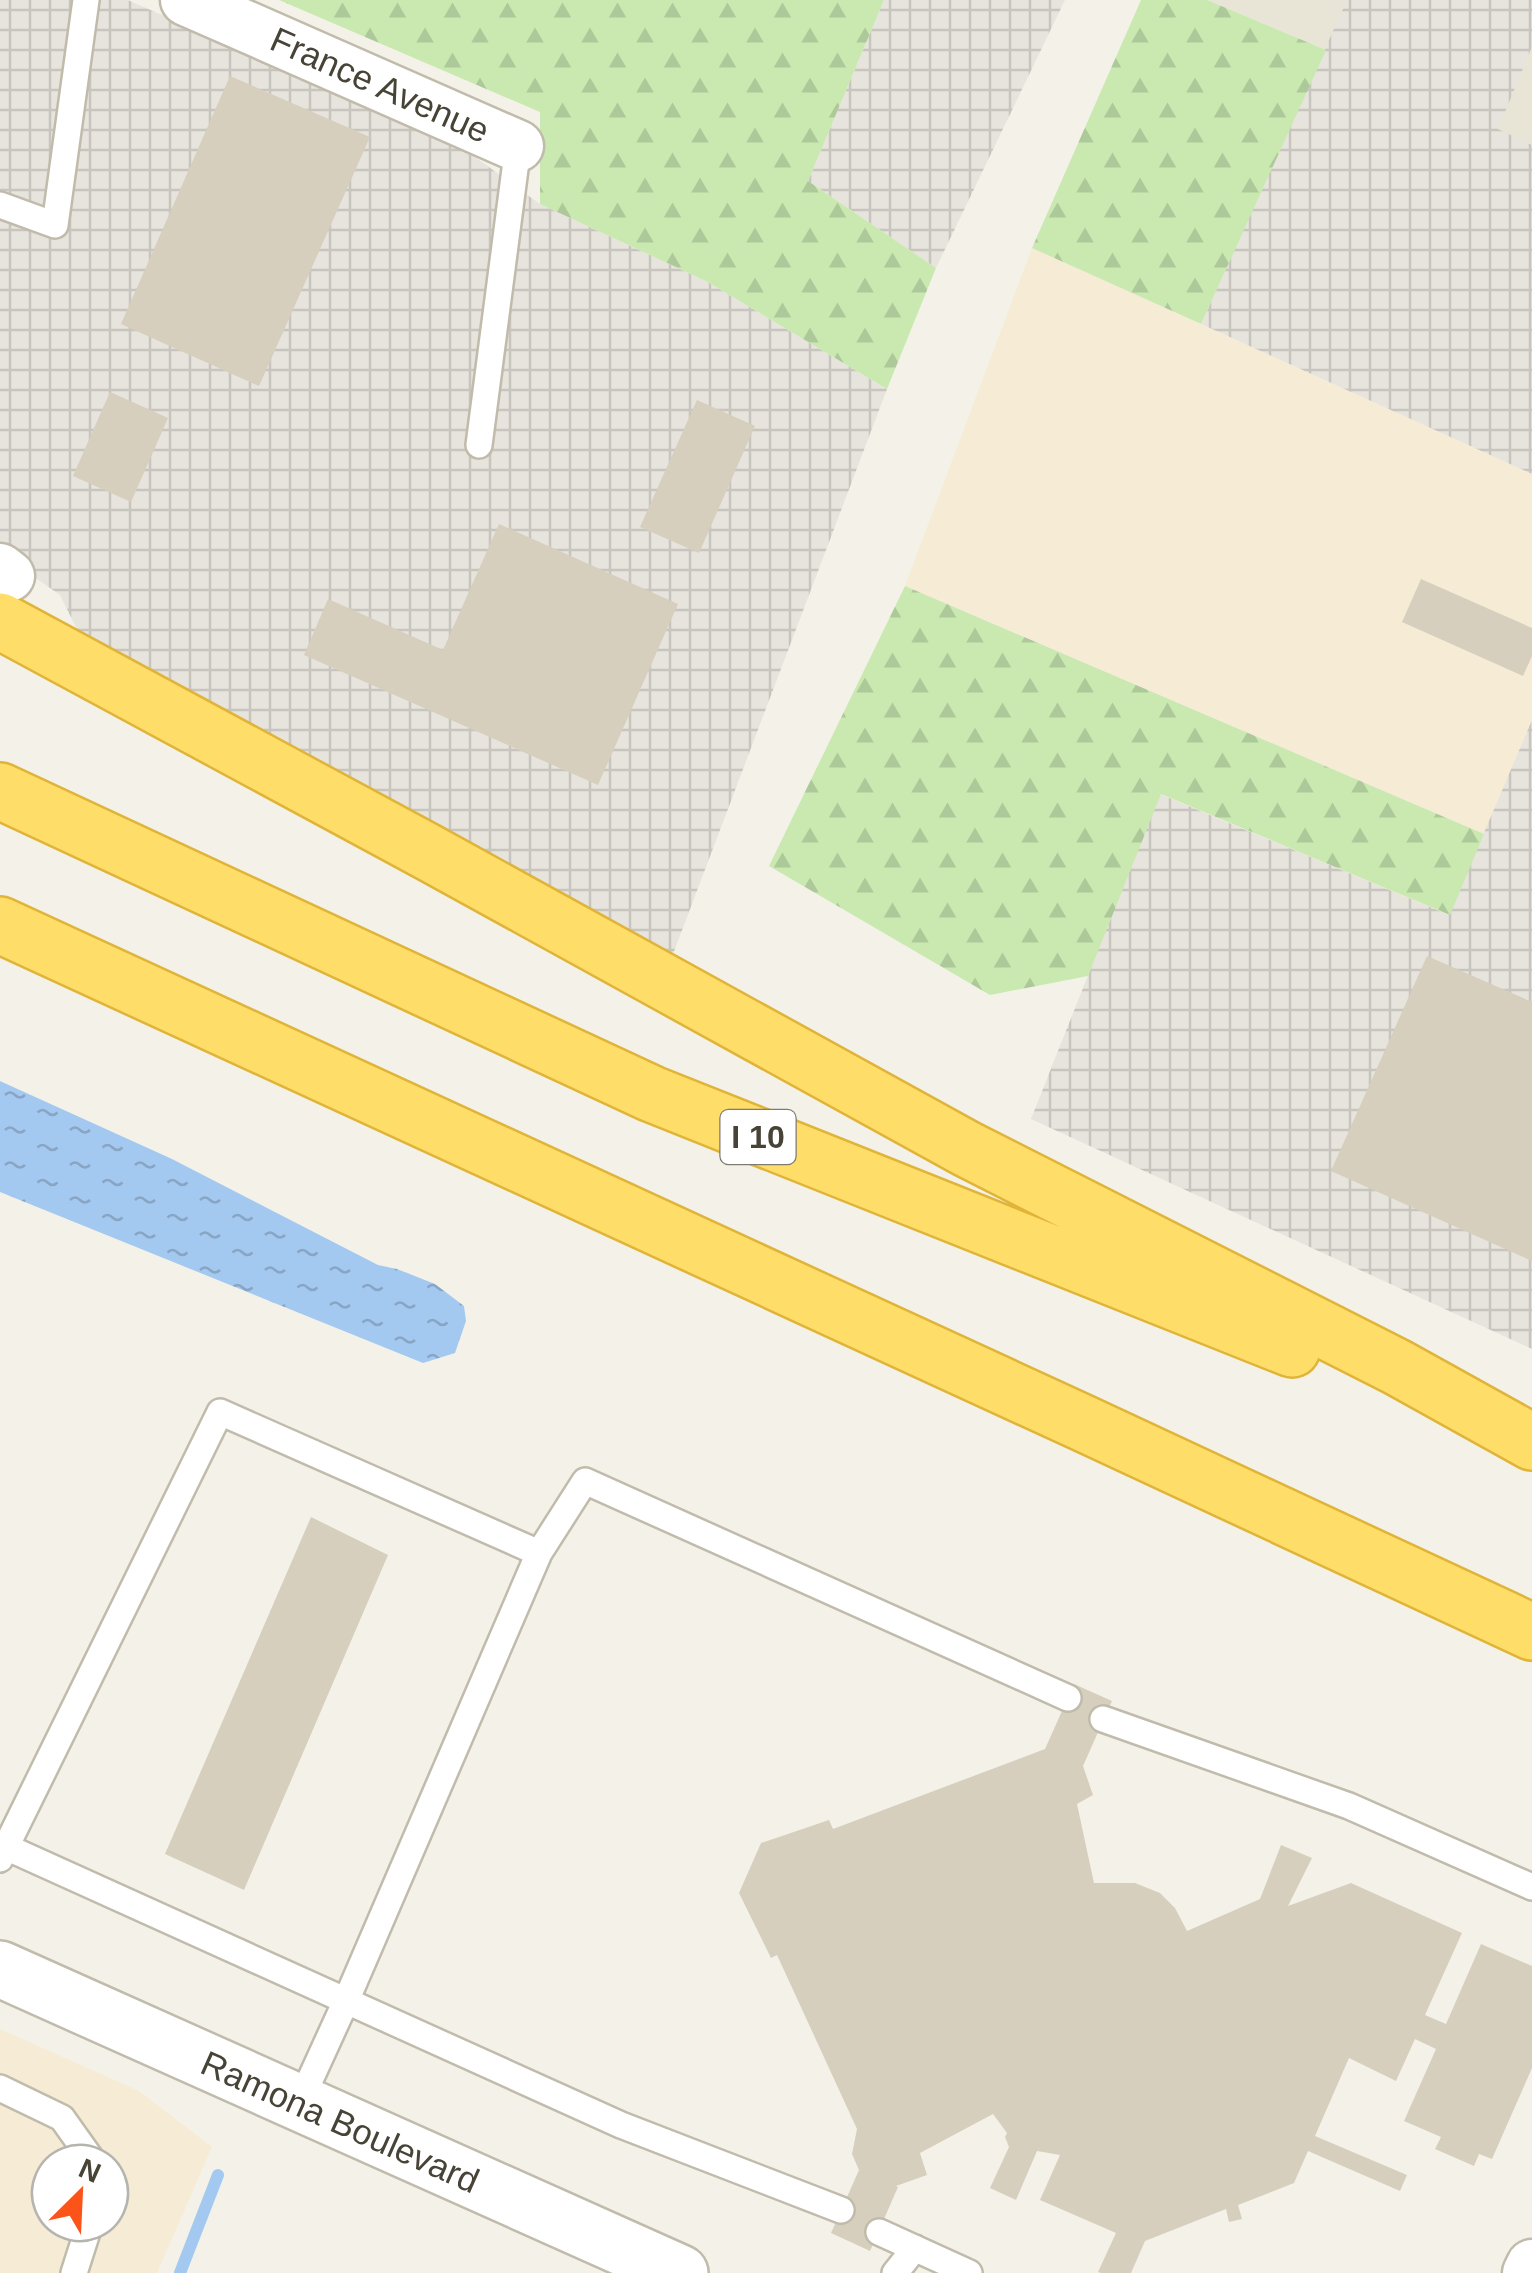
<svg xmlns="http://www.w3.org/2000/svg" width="1532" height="2273" font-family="Helvetica,sans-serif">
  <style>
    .residential { fill: #e8e5d6 }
    .commercial { fill: #f6ebd4; fill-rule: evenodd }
    .industrial { fill: url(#industrial-grid) }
    .forest { fill: url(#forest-firs) }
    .water { fill: url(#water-ripples) }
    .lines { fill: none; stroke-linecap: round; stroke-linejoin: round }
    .stream { stroke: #a4c9f1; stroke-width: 12 }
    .building { fill: #d6cfbe }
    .service-casing { stroke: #c0bbab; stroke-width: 30 }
    .minor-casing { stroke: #c0bbab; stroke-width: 55 }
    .tertiary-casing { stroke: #c0bbab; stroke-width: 60 }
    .motorway-casing { stroke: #dfb438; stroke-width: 60 }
    .service { stroke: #fff; stroke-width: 25 }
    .minor { stroke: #fff; stroke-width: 50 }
    .tertiary { stroke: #fff; stroke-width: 55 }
    .motorway { stroke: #ffdd69; stroke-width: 55 }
    .labels { text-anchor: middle; stroke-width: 10; stroke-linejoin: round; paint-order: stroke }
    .shield { fill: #fff; stroke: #7f7b73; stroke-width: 2.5 }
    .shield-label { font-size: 32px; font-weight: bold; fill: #484337 }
    .street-label { font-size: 35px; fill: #484337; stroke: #fff }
  </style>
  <defs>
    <pattern id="industrial-grid" width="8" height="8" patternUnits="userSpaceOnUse" patternTransform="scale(2.5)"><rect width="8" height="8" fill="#e7e3dd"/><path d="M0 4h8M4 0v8" fill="none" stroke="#c8c4be"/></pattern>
    <pattern id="forest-firs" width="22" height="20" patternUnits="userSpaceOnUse" patternTransform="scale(2.5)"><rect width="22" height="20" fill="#c9e9b1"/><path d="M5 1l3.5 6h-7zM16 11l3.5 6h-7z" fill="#aec999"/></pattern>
    <pattern id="water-ripples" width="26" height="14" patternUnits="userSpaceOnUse" patternTransform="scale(2.5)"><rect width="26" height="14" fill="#a4c9f1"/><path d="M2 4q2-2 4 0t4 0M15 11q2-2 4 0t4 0" fill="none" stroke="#88a5c4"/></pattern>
  </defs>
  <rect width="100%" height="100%" fill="#f4f2e8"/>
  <path class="residential" d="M 1207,0 L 1347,0 L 1326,50 Z
    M 1532,47 L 1532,145 L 1497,130 Z"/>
  <path class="commercial" d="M 1032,248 L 1532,474 L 1532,720 L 1484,834 L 905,586 Z
    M 0,2029 L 139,2091 L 212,2147 L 157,2273 L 0,2273 ZM 50,2163 L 110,2163 L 110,2223 L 50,2223 Z"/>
  <path class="industrial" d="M 0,0 L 128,0 L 461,147 L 540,204 L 706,281 L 887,389 L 670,962 L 116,708 L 60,595 L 0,553 Z
    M 884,0 L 1065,0 L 936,268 L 808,181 Z
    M 1347,0 L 1532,0 L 1532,47 L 1498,129 L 1532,145 L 1532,474 L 1201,324 Z
    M 1532,720 L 1532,1349 L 1031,1119 L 1160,794 L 1449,915 Z"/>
  <path class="forest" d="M 279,0 L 884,0 L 808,181 L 936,268 L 887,389 L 706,281 L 540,204 L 540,112 Z
    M 1141,0 L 1207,0 L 1326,50 L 1201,324 L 1032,248 Z
    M 905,586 L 1484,834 L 1450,915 L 1161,794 L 1088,976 L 990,995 L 769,866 Z"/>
  <path class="water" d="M 0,1081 L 172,1159 L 378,1265 L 397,1269 L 435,1284 L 464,1306 L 466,1321 L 455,1353 L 423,1363 L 0,1192 Z"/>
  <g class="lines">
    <path class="stream" d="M 180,2273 L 218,2175"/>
  </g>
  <path class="building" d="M 230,76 L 370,137 L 259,386 L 121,324 Z
    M 110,392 L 168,418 L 131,502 L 73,476 Z
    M 697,400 L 755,426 L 699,553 L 640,527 Z
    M 499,524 L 678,604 L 598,785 L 304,655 L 328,599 L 443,650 Z
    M 1421,579 L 1532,628 L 1532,656 L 1523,676 L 1402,622 Z
    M 1427,956 L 1532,1002 L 1532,1261 L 1331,1171 Z
    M 311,1517 L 388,1555 L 244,1890 L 165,1854 Z
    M 1074,1684 L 1112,1701 L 1083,1766 L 1093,1795 L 1077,1804 L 1094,1883 L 1135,1883 L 1160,1893 L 1175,1908 L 1187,1931 L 1260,1899 L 1281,1845 L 1312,1858 L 1288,1906 L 1351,1883 L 1462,1933 L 1425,2015 L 1446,2024 L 1481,1944 L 1532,1966 L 1532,2068 L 1492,2159 L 1479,2154 L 1474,2166 L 1435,2149 L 1441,2137 L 1404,2121 L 1436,2049 L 1415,2039 L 1396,2081 L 1349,2058 L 1315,2136 L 1407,2175 L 1400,2191 L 1308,2151 L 1294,2183 L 1238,2205 L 1242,2219 L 1229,2222 L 1226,2209 L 1145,2241 L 1131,2273 L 1101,2273 L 1098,2272 L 1116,2233 L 1040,2200 L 1060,2155 L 1037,2151 L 1016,2200 L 990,2188 L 1009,2147 L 1005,2137 L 1007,2133 L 993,2114 L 920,2153 L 927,2175 L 896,2186 L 898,2187 L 870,2251 L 831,2233 L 859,2170 L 852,2154 L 857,2129 L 777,1955 L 771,1958 L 739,1893 L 761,1843 L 829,1820 L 833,1829 L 1045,1749 Z"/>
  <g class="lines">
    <defs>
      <path id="service" d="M 0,205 L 55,225 L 86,0
        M 479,445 L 518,146
        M 1103,1719 L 1349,1806 L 1532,1887
        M 6,1847 L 621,2125 L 841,2210
        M 0,1859 L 220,1412 L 539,1553 L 585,1481 L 1068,1698
        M 0,2088 L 62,2118 L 94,2163
        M 299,2104 L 346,2001 L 539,1553
        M 879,2232 L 969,2273
        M 74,2273 L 90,2223
        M 895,2273 L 915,2248"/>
      <path id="minor" d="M 186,0 L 518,146
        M 0,569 L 9,576
        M 1528,2273 L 1532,2265"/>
      <path id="tertiary" d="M 0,1969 L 680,2273"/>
      <path id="motorway" d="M 0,621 L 428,852 L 967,1149 L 1397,1367 L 1532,1442
        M 0,791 L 652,1094 L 1292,1349
        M 0,925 L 1083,1423 L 1532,1632"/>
    </defs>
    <use href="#service" class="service-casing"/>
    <use href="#minor" class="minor-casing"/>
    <use href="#tertiary" class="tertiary-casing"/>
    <use href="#motorway" class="motorway-casing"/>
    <use href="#service" class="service"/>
    <use href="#minor" class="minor"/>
    <use href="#tertiary" class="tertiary"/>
    <use href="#motorway" class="motorway"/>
  </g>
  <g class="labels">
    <rect class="shield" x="720.5" y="1110" width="75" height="54" rx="8"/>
    <g class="shield-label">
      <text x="758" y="1148">I 10</text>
    </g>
    <g class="street-label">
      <text transform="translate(380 85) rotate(24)" y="12">France Avenue</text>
      <text transform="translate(340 2122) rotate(24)" y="12">Ramona Boulevard</text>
    </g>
  </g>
  <g transform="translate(80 2193) rotate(24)"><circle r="48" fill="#ffffff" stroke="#b6b4af" stroke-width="2.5"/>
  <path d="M0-8L18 38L0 25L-18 38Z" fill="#fc5318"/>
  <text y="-15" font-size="28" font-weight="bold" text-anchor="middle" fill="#484337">N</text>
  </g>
</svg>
